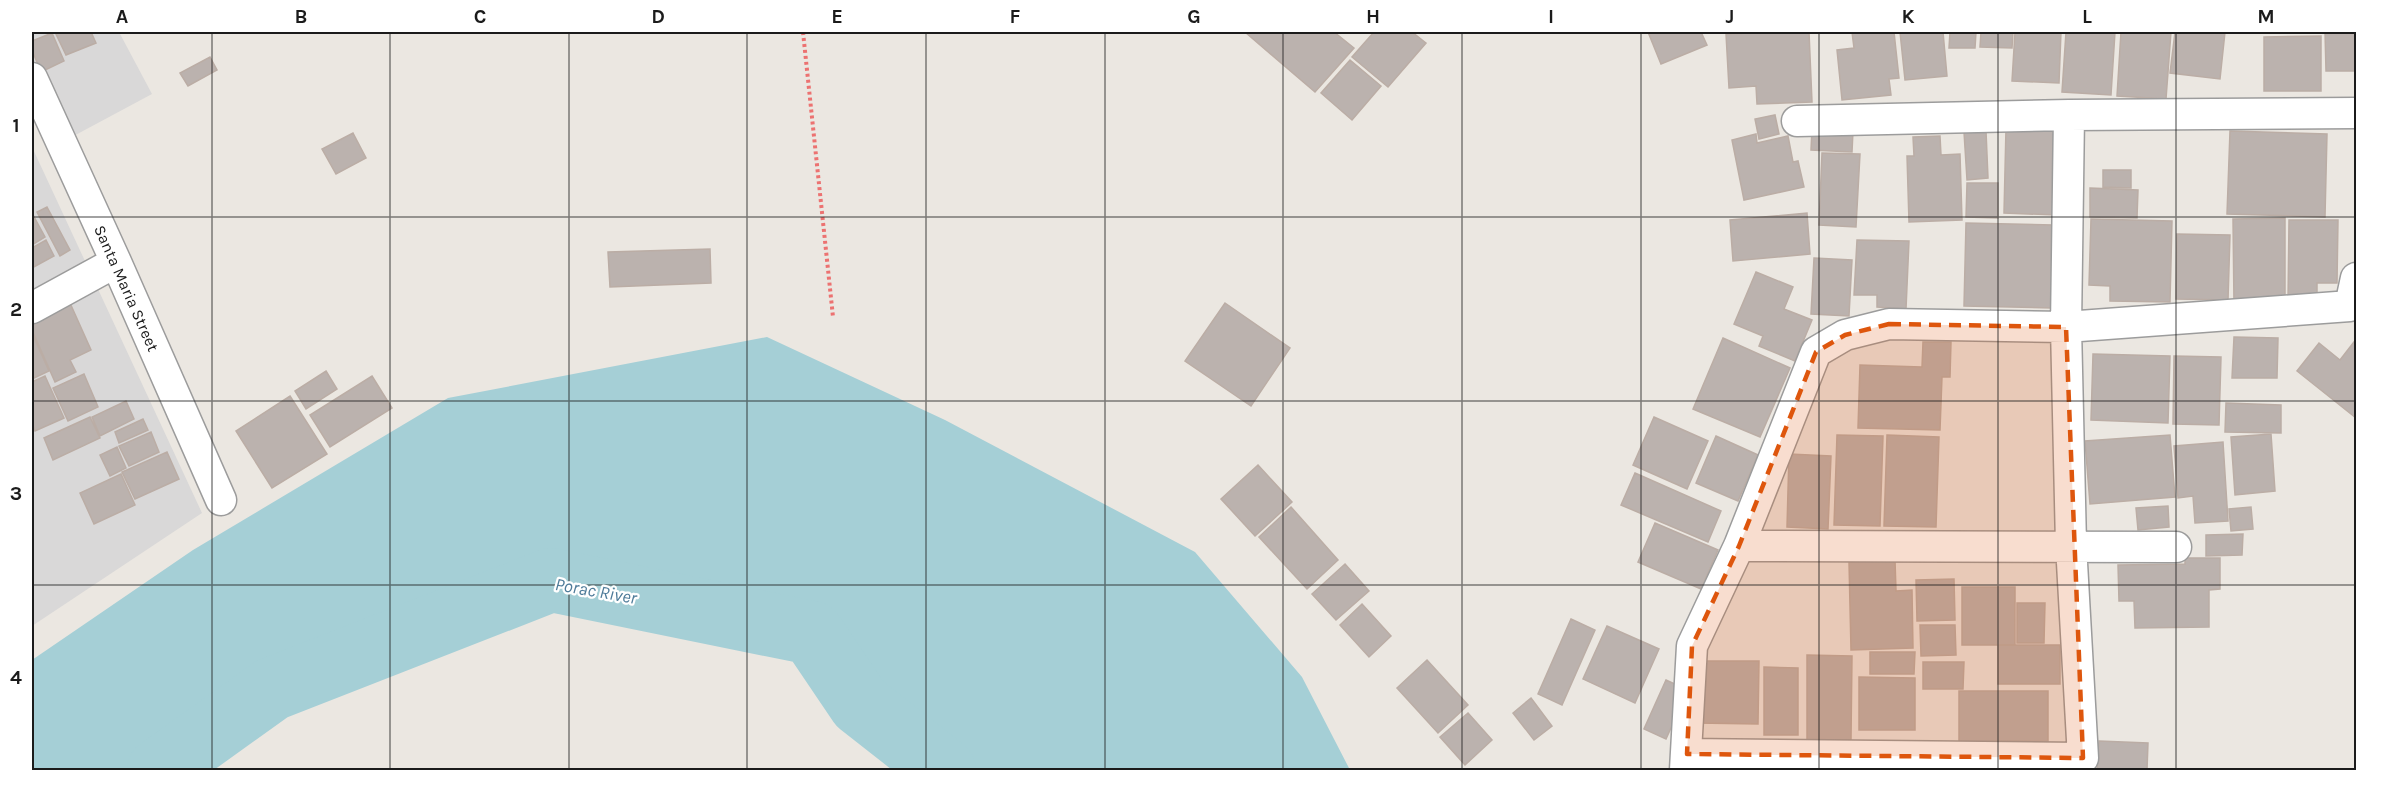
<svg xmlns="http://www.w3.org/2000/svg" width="2388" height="802" font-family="Karla,sans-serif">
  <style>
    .residential { fill: #d9d8d8 }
    .water { fill: #a5cfd6 }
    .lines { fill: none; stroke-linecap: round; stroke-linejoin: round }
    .river { stroke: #a5cfd6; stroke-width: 64 }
    .building { fill: #bbb2ae; stroke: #bbada5; stroke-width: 1.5 }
    .street-casing { stroke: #9c9c9c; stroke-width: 33 }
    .path { stroke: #ec7271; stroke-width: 4; stroke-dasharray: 3 3; stroke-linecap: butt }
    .street { stroke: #fff; stroke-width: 30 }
    .marked { fill: #de560d; fill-opacity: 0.2; stroke: #de560d; stroke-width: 4.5; stroke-dasharray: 12 8; stroke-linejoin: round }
    .grid { fill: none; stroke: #1b1b1b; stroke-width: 1.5; stroke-opacity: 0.55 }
    .labels { text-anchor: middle; stroke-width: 4.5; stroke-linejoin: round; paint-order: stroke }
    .street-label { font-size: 16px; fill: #1b1b1b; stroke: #fff }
    .water-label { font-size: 18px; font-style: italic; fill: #4e7b99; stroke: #fff }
    .neatline { fill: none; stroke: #1b1b1b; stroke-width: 2 }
    .grid-label { font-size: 20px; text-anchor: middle; font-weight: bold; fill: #1b1b1b }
  </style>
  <rect width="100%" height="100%" fill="#ebe7e1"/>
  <path class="residential" d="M 32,32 L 119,32 L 152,94 L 68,139 L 32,56 Z
    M 32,147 L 202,513 L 32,626 Z"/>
  <path class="water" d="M 767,337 L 945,420 L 1195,552 L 1302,677 L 1350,770 L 957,770 L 812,633 L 643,575 L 455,586 L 129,770 L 32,770 L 32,660 L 193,550 L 448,398 Z"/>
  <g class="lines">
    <path class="river" d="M 159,770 L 272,689 L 551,580 L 812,633 L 860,704 L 944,770"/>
  </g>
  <path class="building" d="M 55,32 L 91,32 L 96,43 L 66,55 Z
    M 1245,32 L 1334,32 L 1354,48 L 1315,92 Z
    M 1374,32 L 1412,32 L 1426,43 L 1388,87 L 1352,57 Z
    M 1648,32 L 1701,32 L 1707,45 L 1661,64 Z
    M 1777,32 L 1809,32 L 1812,102 L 1757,104 L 1756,86 L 1729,88 L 1726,34 Z
    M 1852,32 L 1894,32 L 1899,78 L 1889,79 L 1891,95 L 1842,100 L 1837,50 L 1854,48 Z
    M 1900,32 L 1943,32 L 1947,76 L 1905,80 Z
    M 1950,32 L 1976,32 L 1975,48 L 1949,48 Z
    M 1981,32 L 2013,32 L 2012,48 L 1980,47 Z
    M 2015,32 L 2061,32 L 2059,83 L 2012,81 Z
    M 2066,32 L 2115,32 L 2111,95 L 2062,92 Z
    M 2121,32 L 2171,32 L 2166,99 L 2117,96 Z
    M 2175,32 L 2225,32 L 2220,79 L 2170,73 Z
    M 2325,32 L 2355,32 L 2355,71 L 2326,71 Z
    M 52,33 L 64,61 L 41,72 L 32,50 L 32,41 Z
    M 2321,36 L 2321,91 L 2264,91 L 2264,37 Z
    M 210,57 L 217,70 L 188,86 L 180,73 Z
    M 1350,60 L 1381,86 L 1352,120 L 1321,93 Z
    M 1775,115 L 1779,134 L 1759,139 L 1755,119 Z
    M 2006,128 L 2059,129 L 2057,215 L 2004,213 Z
    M 1812,129 L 1853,131 L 1852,152 L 1811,150 Z
    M 1986,131 L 1988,178 L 1967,180 L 1964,132 Z
    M 2230,131 L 2327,134 L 2325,217 L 2227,214 Z
    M 353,133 L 366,158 L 336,174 L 322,149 Z
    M 1756,134 L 1757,143 L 1788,136 L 1793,162 L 1798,161 L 1804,187 L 1744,200 L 1732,140 Z
    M 1940,136 L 1941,155 L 1960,154 L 1962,220 L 1909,222 L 1907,156 L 1914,156 L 1913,137 Z
    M 1822,153 L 1860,154 L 1856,227 L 1819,225 Z
    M 2103,170 L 2131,170 L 2131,188 L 2103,187 Z
    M 1967,183 L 1998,183 L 1998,218 L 1966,217 Z
    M 2090,188 L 2138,190 L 2137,218 L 2090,217 Z
    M 47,207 L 70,250 L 60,256 L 37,212 Z
    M 32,213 L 45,237 L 32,245 Z
    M 1807,213 L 1810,254 L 1733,261 L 1730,220 Z
    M 2285,218 L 2285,304 L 2234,305 L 2233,219 Z
    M 2091,219 L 2172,221 L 2170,302 L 2110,301 L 2110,286 L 2089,285 Z
    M 2289,220 L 2338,220 L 2337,283 L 2317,283 L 2317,301 L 2288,301 Z
    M 1966,223 L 2053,225 L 2051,308 L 1964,306 Z
    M 2177,234 L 2230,235 L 2228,300 L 2176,299 Z
    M 46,240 L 54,256 L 32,268 L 32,248 Z
    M 1857,240 L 1909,241 L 1906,309 L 1877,307 L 1877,295 L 1854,295 Z
    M 710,249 L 711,283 L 610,287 L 608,252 Z
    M 1814,258 L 1852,260 L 1849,316 L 1811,314 Z
    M 1756,272 L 1793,287 L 1784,309 L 1812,320 L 1795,361 L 1759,346 L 1763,336 L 1734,324 Z
    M 70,303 L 91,350 L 70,360 L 76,372 L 55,382 L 32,330 L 32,321 Z
    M 1225,303 L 1290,348 L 1251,406 L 1185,361 Z
    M 32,333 L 49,371 L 32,379 Z
    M 2234,337 L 2278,338 L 2277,378 L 2232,378 Z
    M 1723,338 L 1790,368 L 1760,437 L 1693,409 Z
    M 1923,342 L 1951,342 L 1950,377 L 1942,377 L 1940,430 L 1858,428 L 1860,365 L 1922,367 Z
    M 2354,342 L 2356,344 L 2356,418 L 2297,371 L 2319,343 L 2340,360 Z
    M 2093,354 L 2170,356 L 2168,423 L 2091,420 Z
    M 2174,356 L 2221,357 L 2219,425 L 2173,424 Z
    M 326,371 L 337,389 L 306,409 L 295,391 Z
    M 84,374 L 98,407 L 68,421 L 53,388 Z
    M 45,376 L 64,418 L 35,431 L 32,423 L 32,382 Z
    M 372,376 L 392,408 L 330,447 L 310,415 Z
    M 290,396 L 327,454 L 272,488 L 236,431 Z
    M 126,401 L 134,419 L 100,436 L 92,417 Z
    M 2226,403 L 2281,405 L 2281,433 L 2225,432 Z
    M 90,417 L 100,438 L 53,460 L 44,438 Z
    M 1654,417 L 1708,441 L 1687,489 L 1633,465 Z
    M 143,419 L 148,430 L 119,443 L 115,432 Z
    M 151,432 L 159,452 L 129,466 L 119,446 Z
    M 2271,434 L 2275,491 L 2235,495 L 2231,437 Z
    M 1837,435 L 1883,436 L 1880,526 L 1834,525 Z
    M 1887,435 L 1939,437 L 1936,527 L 1884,526 Z
    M 2170,435 L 2175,497 L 2090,504 L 2085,441 Z
    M 1716,436 L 1758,455 L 1738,501 L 1696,483 Z
    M 2223,442 L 2228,521 L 2195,523 L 2193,496 L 2178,498 L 2174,446 Z
    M 117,447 L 126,468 L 110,476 L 100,455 Z
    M 167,452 L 179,479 L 135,499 L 122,472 Z
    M 1789,454 L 1831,456 L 1828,529 L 1787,527 Z
    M 1258,465 L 1292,502 L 1255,536 L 1221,499 Z
    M 1635,473 L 1721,511 L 1708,542 L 1621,505 Z
    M 121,474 L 135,505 L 94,524 L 80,493 Z
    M 2168,506 L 2169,527 L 2138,530 L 2136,508 Z
    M 1291,507 L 1338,560 L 1307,589 L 1259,537 Z
    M 2251,507 L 2253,529 L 2231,531 L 2229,509 Z
    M 1655,523 L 1718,550 L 1701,589 L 1638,562 Z
    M 2243,534 L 2242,555 L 2206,556 L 2206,535 Z
    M 2185,558 L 2220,558 L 2220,589 L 2209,590 L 2209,627 L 2135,628 L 2134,601 L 2119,601 L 2118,565 L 2185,564 Z
    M 1895,560 L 1896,591 L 1912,590 L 1913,648 L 1851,650 L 1849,562 Z
    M 1345,564 L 1369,591 L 1336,620 L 1312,594 Z
    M 1954,579 L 1955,620 L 1917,621 L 1916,580 Z
    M 1962,587 L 2015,587 L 2015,645 L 1962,645 Z
    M 2017,603 L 2045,603 L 2044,643 L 2017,643 Z
    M 1362,604 L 1391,636 L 1369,657 L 1340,625 Z
    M 1571,619 L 1595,630 L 1562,705 L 1538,694 Z
    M 1920,625 L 1955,625 L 1956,655 L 1921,656 Z
    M 1607,626 L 1659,649 L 1635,703 L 1583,679 Z
    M 1998,645 L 2060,645 L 2060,684 L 1998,684 Z
    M 1870,652 L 1915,652 L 1914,674 L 1870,674 Z
    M 1807,655 L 1852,656 L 1851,740 L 1807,740 Z
    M 1427,660 L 1468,705 L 1438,733 L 1397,688 Z
    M 1696,661 L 1759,661 L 1758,724 L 1696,723 Z
    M 1923,662 L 1964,662 L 1963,689 L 1923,689 Z
    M 1764,667 L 1798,668 L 1798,735 L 1764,735 Z
    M 1859,677 L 1915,678 L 1915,730 L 1859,730 Z
    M 1666,680 L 1688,690 L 1666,739 L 1644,729 Z
    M 1959,691 L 2048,691 L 2048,741 L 1959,742 Z
    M 1531,698 L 1552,726 L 1534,740 L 1513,713 Z
    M 1468,713 L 1492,740 L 1465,765 L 1440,737 Z
    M 2099,741 L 2148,743 L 2147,770 L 2097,770 Z"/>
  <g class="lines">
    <defs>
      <path id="street" d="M 32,78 L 116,262 L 221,500
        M 1797,121 L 2069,115 L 2356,113
        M 32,308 L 116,262
        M 1739,546 L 2176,547
        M 1687,754 L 2083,758 L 2071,545 L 2066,327 L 2069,115
        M 1685,770 L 1692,646 L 1739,546 L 1816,352 L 1845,335 L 1889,324 L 2066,327 L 2350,306 L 2356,278"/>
    </defs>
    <use href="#street" class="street-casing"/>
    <path class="path" d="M 803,32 L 833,317"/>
    <use href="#street" class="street"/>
  </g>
  <path class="marked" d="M 1889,324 L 2066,327 L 2083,758 L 1687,754 L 1692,646 L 1739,546 L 1816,352 L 1845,335 Z"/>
  <path class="grid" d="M 212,32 L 212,770M 390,32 L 390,770M 569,32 L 569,770M 747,32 L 747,770M 926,32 L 926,770M 1105,32 L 1105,770M 1283,32 L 1283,770M 1462,32 L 1462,770M 1641,32 L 1641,770M 1819,32 L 1819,770M 1998,32 L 1998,770M 2176,32 L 2176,770M 32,217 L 2356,217M 32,401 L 2356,401M 32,585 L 2356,585"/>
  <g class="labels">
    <g class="street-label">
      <text transform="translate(127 288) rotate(66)" y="6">Santa Maria Street</text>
    </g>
    <g class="water-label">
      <text transform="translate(596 591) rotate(10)" y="6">Porac River</text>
    </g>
  </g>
  <rect width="2388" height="802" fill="none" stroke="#ffffff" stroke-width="66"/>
  <rect x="33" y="33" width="2322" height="736" class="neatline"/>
  <g class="grid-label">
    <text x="122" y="23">A</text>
    <text x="301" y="23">B</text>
    <text x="480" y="23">C</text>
    <text x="658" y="23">D</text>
    <text x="837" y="23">E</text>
    <text x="1015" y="23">F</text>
    <text x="1194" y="23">G</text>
    <text x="1373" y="23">H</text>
    <text x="1551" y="23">I</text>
    <text x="1730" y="23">J</text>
    <text x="1908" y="23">K</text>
    <text x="2087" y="23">L</text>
    <text x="2266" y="23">M</text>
    <text x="16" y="132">1</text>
    <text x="16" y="316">2</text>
    <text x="16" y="500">3</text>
    <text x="16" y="684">4</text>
  </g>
</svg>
